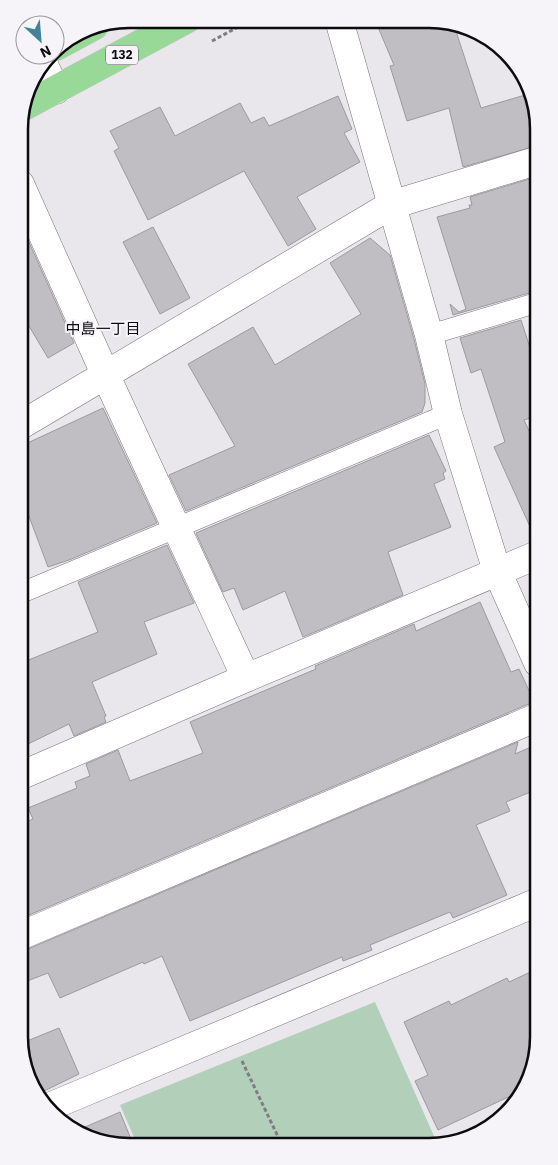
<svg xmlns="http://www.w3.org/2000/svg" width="558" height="1165" font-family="'IBM Plex Sans','Noto Sans JP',sans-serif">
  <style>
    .green { fill: #b1cfb9 }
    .building { fill: #c0bec3; stroke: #9d9a9f }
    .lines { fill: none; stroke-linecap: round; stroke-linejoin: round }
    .lane-casing { stroke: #78757a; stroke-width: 21 }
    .street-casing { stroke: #78757a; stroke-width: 29 }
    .highway-casing { stroke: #c5c4c5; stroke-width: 29 }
    .path { stroke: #7f7d81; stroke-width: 3; stroke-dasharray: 4 2.5; stroke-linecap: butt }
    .lane { stroke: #fff; stroke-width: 20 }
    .street { stroke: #fff; stroke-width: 28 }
    .highway { stroke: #99d997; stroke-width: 28 }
    .labels { text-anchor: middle; stroke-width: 4; stroke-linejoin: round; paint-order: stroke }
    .shield { fill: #f6f3f9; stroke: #525154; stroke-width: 1 }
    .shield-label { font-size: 12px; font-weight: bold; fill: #0c0b0d }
    .neighbourhood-label { font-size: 15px; fill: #0c0b0d; stroke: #f6f3f9 }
    .rim { fill: none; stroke: #0c0b0d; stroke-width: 2.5 }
  </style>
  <rect width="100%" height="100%" fill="#e9e6ec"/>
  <path class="green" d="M 375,1002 L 437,1143 L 137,1144 L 120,1105 Z"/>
  <path class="building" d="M 375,20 L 453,22 L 481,108 L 532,93 L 535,100 L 536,146 L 463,167 L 449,108 L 407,121 L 390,66 L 394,65 Z
    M 338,96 L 352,129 L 344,133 L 360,162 L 297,197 L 316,229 L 288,246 L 244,171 L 148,220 L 114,151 L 119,148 L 110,131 L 160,107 L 175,136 L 240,103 L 251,123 L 264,117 L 269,126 Z
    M 536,177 L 536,291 L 453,315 L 450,304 L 459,312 L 466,309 L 437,217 L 470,208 L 469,205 L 472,205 L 470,197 Z
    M 20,222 L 74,343 L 48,358 L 20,311 Z
    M 153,227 L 190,298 L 160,314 L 123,242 Z
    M 370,238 L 390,255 L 414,339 L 425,384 L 425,403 L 422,412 L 186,511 L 169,475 L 235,446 L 188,364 L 253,327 L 275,365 L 361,314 L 330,263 Z
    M 521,320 L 536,366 L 537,416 L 524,420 L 537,448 L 536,540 L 494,447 L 505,442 L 481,369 L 471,373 L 460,338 Z
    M 103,408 L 157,523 L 69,560 L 48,567 L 21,495 L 21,446 Z
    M 429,435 L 446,471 L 443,473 L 445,479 L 434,484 L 451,527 L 388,552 L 403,595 L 303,637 L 285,591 L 243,610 L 234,588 L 223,592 L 196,533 Z
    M 167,545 L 194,603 L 144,622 L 157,654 L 92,682 L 106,716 L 104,717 L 106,722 L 74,736 L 69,724 L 22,747 L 21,663 L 98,632 L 78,582 Z
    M 480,602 L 511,672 L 519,669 L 533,699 L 531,703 L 22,918 L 22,824 L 33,819 L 28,808 L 77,788 L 75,782 L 90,776 L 86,764 L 118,750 L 130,781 L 203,753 L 190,722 L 316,669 L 315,666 L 414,624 L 416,631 Z
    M 518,742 L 515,754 L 538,744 L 538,789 L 506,802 L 510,811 L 476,825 L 507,895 L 453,918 L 450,912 L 370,945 L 372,950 L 343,961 L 342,957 L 190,1021 L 162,956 L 144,964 L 143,962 L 60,998 L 48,973 L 22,983 L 22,950 L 28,949 Z
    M 539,968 L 539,1044 L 521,1091 L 438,1130 L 415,1081 L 428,1075 L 404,1022 L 449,1001 L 451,1005 L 507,978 L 509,982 Z
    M 59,1028 L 79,1074 L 40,1093 L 23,1065 L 22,1043 Z
    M 120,1112 L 133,1144 L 107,1144 L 78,1130 Z"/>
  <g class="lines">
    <defs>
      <path id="lane" d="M 429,335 L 536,303
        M 21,593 L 448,414"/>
      <path id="street" d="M 339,20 L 429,335 L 448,414 L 497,571 L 538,663
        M 43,63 L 56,90
        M 20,184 L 106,376 L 246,678
        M 21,425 L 391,205 L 536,161
        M 22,775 L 246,678 L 537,555
        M 22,935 L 538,717
        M 49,1107 L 538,902"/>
      <path id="highway" d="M 55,47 L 94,26
        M 21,108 L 187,19"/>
    </defs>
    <use href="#lane" class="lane-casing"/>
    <use href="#street" class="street-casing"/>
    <use href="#highway" class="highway-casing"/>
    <path class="path" d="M 212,41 L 251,20
      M 242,1061 L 281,1143"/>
    <use href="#lane" class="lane"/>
    <use href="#street" class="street"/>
    <use href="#highway" class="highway"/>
  </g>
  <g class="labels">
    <rect class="shield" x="106" y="45.5" width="32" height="19" rx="4"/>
    <g class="shield-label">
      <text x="122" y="59">132</text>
    </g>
    <g class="neighbourhood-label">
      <text x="103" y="334">中島一丁目</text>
    </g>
  </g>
  <path d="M0 0H558V1165H0ZM129 28H429A101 101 0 0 1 530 129V1037A101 101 0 0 1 429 1138H129A101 101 0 0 1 28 1037V129A101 101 0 0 1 129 28Z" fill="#f6f3f9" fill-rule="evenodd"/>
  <path class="rim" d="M129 28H429A101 101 0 0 1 530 129V1037A101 101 0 0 1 429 1138H129A101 101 0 0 1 28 1037V129A101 101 0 0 1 129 28Z"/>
  <g transform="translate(40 40) rotate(154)"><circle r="24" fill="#f6f3f9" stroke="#98969b"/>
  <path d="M0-4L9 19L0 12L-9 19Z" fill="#428495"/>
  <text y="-8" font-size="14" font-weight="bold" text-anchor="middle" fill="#0c0b0d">N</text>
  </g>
</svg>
